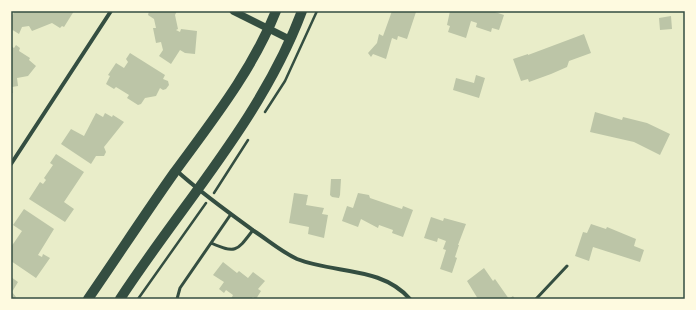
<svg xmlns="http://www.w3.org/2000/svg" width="696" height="310" font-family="Ubuntu,sans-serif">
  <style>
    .building { fill: #bcc5a7 }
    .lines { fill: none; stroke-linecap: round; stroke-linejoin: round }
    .path { stroke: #344e41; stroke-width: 2.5 }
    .service { stroke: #344e41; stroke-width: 3 }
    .minor { stroke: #344e41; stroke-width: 4 }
    .tertiary { stroke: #344e41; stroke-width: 7 }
    .primary { stroke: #344e41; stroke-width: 10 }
    .neatline { fill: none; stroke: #344e41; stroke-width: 1.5 }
  </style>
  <rect width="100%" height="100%" fill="#e9edc9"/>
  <path class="building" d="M 15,11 L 74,11 L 64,27 L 62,26 L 60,28 L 52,23 L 32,31 L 29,26 L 22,27 L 19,34 L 11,29 L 11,17 Z
    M 149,11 L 177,11 L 175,15 L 178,29 L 176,30 L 180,32 L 181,29 L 197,31 L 195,54 L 185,53 L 180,50 L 171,64 L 159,56 L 163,50 L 161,42 L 156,43 L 153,28 L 156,28 L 154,19 L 148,15 Z
    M 392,11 L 416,12 L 407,39 L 398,36 L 397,40 L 392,38 L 386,59 L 373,54 L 371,57 L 368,53 L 377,43 L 379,34 L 383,36 Z
    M 450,11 L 492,11 L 504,15 L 499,30 L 492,28 L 491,32 L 476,27 L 477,23 L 471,21 L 466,38 L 448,32 L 450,26 L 447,25 Z
    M 671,16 L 672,29 L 660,30 L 659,18 Z
    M 584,34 L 591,53 L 569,61 L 567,67 L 551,74 L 529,82 L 528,79 L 521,81 L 513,59 L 528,54 L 528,55 Z
    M 16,45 L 20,48 L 19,51 L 30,58 L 29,60 L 36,66 L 28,76 L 17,78 L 18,86 L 12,87 L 13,93 L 11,93 L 11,46 L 14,48 Z
    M 130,53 L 165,75 L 163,79 L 168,81 L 169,85 L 166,89 L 163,90 L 160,88 L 156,96 L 145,98 L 141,104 L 138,105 L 127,98 L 129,95 L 116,87 L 114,89 L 106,84 L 110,76 L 108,75 L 116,63 L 124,68 L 128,62 L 126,59 Z
    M 476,75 L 485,78 L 479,98 L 453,90 L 456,78 L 474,83 Z
    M 595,112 L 622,120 L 623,117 L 647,123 L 670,134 L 660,155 L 634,142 L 590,132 Z
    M 96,113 L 103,117 L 105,113 L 112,117 L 113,115 L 124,122 L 104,147 L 106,152 L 104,156 L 96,156 L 91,164 L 61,144 L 71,129 L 84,136 Z
    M 56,154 L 84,172 L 64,202 L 74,209 L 65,222 L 29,199 L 40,182 L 43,184 L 46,180 L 44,178 L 53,165 L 50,163 Z
    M 331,179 L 341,179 L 340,195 L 339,198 L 332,197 L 330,195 Z
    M 294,193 L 308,195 L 306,205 L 324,208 L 322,214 L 328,215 L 324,238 L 308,234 L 309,227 L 289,223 Z
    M 358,193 L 369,195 L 370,198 L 402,209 L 403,206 L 413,210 L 403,237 L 392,233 L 393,230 L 379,225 L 378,228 L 361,219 L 358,227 L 342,221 L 347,206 L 353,208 Z
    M 24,209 L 54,229 L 38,255 L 42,257 L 43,254 L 50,258 L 36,278 L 11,261 L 11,247 L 22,231 L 13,225 Z
    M 431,217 L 443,221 L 444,218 L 466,224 L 458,245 L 459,245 L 455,257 L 457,258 L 452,273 L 440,269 L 446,250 L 443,249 L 446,241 L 438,238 L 437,242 L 424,238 Z
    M 591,224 L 606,229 L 607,227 L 636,239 L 634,246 L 644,250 L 640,262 L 593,247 L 589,261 L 575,256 L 583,232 L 587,233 Z
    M 223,262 L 237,273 L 239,271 L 248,278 L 253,272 L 265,281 L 258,289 L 261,291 L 256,299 L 253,297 L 251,299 L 231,299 L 233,295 L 226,290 L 224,293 L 219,289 L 224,282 L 213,275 Z
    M 484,268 L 493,281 L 495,279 L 509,299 L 513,296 L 515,299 L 478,299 L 467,281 Z
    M 11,277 L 18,282 L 12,292 L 16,297 L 14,299 L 11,299 Z"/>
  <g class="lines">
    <path class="path" d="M 265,112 L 285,81 L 317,11
      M 214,193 L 248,140
      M 138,299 L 206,203"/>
    <path class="service" d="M 211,243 C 236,254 237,251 253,230
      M 177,299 L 180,288 L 231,214
      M 536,299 L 567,266"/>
    <path class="minor" d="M 11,164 L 111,11
      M 177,171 C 201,193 227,211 254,231 C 268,240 282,252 297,259 C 335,274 381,266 410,299"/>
    <path class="tertiary" d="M 233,11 L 291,40"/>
    <path class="primary" d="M 88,299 C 117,257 145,214 174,173 C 212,121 252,71 276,11
      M 120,299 C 182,204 262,118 302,11"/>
  </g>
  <rect width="696" height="310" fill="none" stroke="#fefae0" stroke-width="24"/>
  <rect x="12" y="12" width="672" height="286" class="neatline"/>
</svg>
